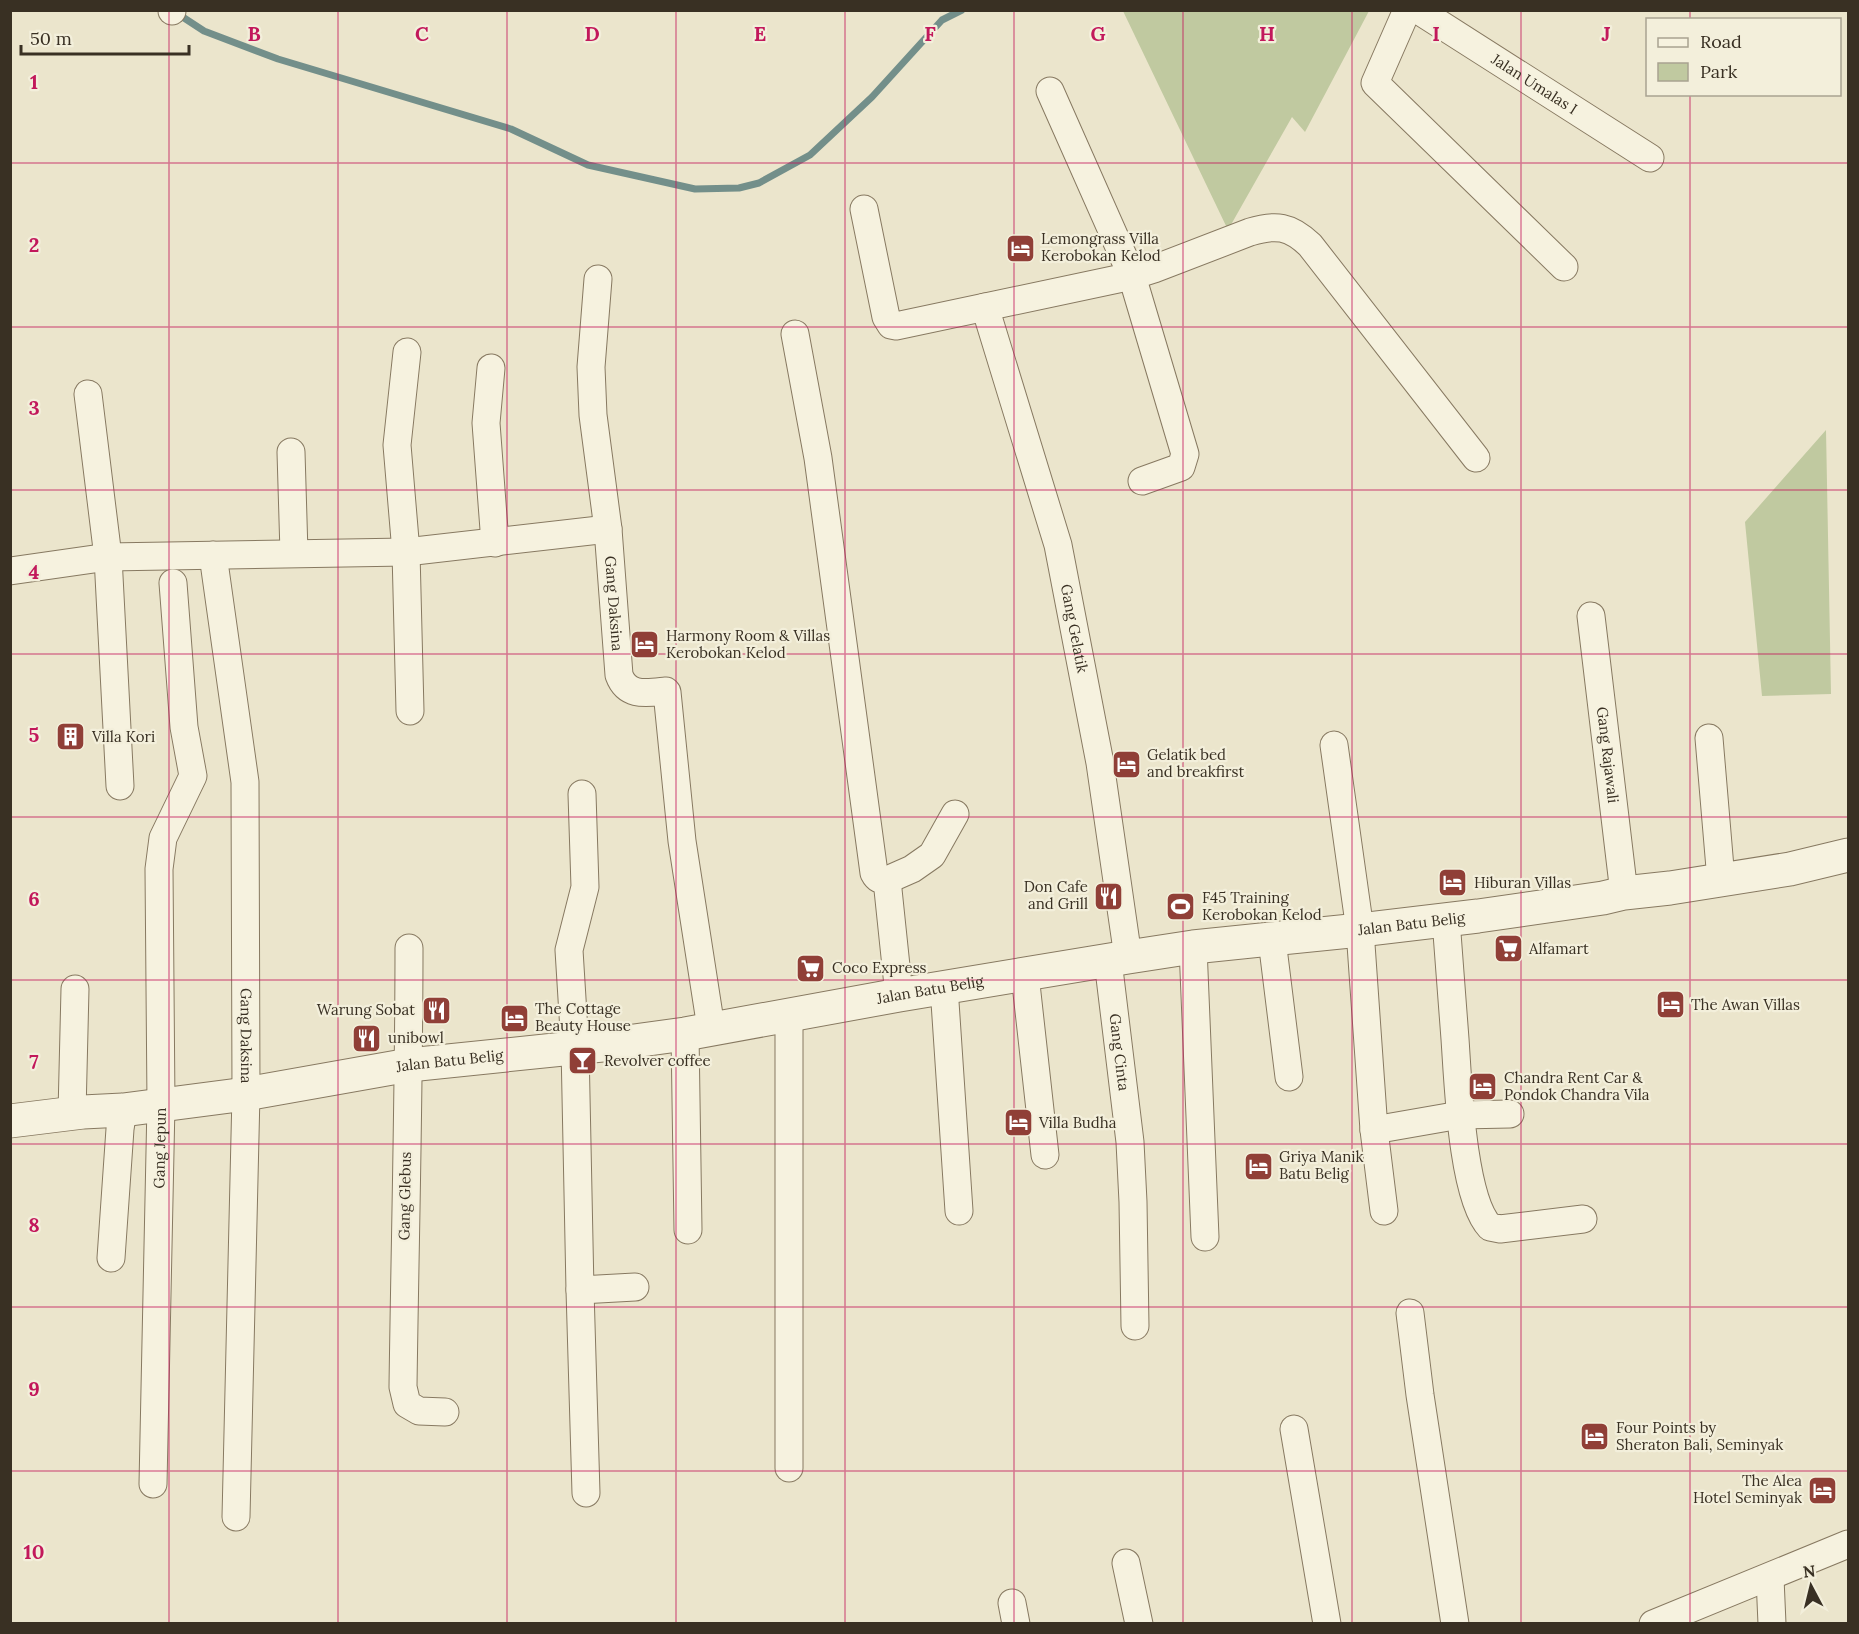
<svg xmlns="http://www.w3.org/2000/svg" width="1859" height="1634" font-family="Lora,serif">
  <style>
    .green { fill: #c0c9a0 }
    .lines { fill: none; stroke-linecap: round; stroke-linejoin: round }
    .stream { stroke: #738f8a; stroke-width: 7 }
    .minor-casing { stroke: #877961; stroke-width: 29 }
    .tertiary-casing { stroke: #877961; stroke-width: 35 }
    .minor { stroke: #f6f2df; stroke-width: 27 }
    .tertiary { stroke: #f6f2df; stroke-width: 33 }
    .grid { fill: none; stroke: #c2185b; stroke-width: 1.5; stroke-opacity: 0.55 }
    .labels { text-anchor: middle; stroke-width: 4.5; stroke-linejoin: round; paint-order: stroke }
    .street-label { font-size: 15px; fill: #393023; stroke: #f3efdb }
    .poi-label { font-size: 15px; fill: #393023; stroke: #f3efdb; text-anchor: start }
    .grid-label { font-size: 20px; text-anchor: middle; font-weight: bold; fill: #c2185b; stroke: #f3efdb; stroke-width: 4.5; stroke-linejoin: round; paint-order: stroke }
  </style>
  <rect width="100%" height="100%" fill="#ebe5cc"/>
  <path class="green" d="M 1123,11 L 1369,11 L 1305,132 L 1292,117 L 1228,230 Z
    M 1826,430 L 1831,694 L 1762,696 L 1745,522 Z"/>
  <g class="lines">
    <path class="stream" d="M 178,14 L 204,31 L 278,59 L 511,129 L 588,165 L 695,189 L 739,188 L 759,183 L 810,155 L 872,97 L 942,20 L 962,10"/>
    <defs>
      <g id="minor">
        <path d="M 1407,10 L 1375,83 L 1564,267"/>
        <path id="s1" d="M 1418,10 L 1650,158"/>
        <path d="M 172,11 L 172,10"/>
        <path d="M 1050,91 L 1132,276 L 1185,454 L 1181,467 L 1142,481"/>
        <path d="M 864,209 L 886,317 L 891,325 L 896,326 L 1132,276 L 1154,269 L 1250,232 C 1276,224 1290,226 1310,245 L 1476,458"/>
        <path id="s2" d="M 598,279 L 591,367 L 593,415 L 608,529 L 619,675 C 627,697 646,693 666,691 L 667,692 L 682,841 L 711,1028"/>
        <path id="s3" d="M 985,307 L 1058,545 L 1100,763 L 1128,957"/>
        <path d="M 795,334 L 818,458 L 874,873 C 877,879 880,880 887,880 L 899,995"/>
        <path d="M 407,352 L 397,445 L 406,552 L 410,711"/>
        <path d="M 491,368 L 486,423 L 495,543"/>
        <path d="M 88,394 L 108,557 L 120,786"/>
        <path d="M 291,452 L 294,553"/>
        <path id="s4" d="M 213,555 L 245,782 L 246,1094 L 236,1517"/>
        <path d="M 10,571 L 108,557 L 406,552 L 608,529"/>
        <path id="s5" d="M 1591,616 L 1624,893"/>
        <path d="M 1709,738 L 1721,880"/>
        <path d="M 1334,745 L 1360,930 L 1374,1130 L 1384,1211"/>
        <path d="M 582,794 L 585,887 L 569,950 L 575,1047 L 580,1290 L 586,1493"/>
        <path d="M 887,880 L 912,869 L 932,855 L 955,814"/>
        <path d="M 1446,920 C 1449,959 1452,999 1455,1039 C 1458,1081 1462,1198 1490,1227 L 1500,1229 L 1583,1219"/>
        <path d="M 1272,940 L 1289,1077"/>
        <path d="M 1193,947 L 1205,1237"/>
        <path d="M 409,948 C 409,1094 405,1241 403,1387 L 407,1404 L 419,1411 L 445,1412"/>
        <path id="s6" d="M 1108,961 L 1130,1142 L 1133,1202 L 1135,1326"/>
        <path d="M 1025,975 L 1045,1155"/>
        <path d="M 944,987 L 959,1211"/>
        <path d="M 685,1034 L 688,1230"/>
        <path d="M 72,1113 L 75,989"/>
        <path d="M 1374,1130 L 1460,1115 L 1510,1114"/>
        <path d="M 111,1258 L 120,1129 L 123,1110"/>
        <path d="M 580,1290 L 635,1287"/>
        <path d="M 1410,1313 L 1420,1395 L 1455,1624"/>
        <path d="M 1294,1429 L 1327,1624"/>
        <path d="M 789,1468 L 789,1014"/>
        <path id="s7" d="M 153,1484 L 161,1104 L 159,869 L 163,838 L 193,776 L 184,727 L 173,583"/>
        <path d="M 1126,1563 L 1139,1624"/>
        <path d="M 1770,1578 L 1772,1624"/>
        <path d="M 1012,1603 L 1016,1624"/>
        <path d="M 1653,1624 L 1848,1544"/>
      </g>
      <g id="tertiary">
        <path id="s8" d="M 10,1121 L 83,1112 L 123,1110 L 246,1094 L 409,1065 L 612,1044 L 685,1034 L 899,995 L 1128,957 L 1193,947 L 1360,930 L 1478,916 L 1603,898 L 1624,893 L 1670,888 L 1790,869 L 1848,855"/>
      </g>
    </defs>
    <use href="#minor" class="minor-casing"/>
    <use href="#tertiary" class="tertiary-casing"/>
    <use href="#minor" class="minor"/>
    <use href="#tertiary" class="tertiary"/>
  </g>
  <path class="grid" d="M 169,10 L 169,1624M 338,10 L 338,1624M 507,10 L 507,1624M 676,10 L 676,1624M 845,10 L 845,1624M 1014,10 L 1014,1624M 1183,10 L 1183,1624M 1352,10 L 1352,1624M 1521,10 L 1521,1624M 1690,10 L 1690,20M 1690,94 L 1690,1624M 10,163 L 1848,163M 10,327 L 1848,327M 10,490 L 1848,490M 10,654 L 1848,654M 10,817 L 1848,817M 10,980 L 1848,980M 10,1144 L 1848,1144M 10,1307 L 1848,1307M 10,1471 L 1848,1471"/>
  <defs>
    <symbol id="hotel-square" viewBox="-11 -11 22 22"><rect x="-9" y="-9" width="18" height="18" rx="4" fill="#903f37" stroke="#f3efdb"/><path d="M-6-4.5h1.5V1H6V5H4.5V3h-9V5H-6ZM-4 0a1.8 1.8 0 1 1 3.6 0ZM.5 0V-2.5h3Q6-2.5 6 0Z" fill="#fff"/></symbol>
    <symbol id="building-square" viewBox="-11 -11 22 22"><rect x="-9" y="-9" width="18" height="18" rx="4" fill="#903f37" stroke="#f3efdb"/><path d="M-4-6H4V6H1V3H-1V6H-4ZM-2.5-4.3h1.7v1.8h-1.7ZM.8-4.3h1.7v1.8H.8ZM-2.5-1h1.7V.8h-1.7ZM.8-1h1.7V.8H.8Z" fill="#fff"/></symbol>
    <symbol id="restaurant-square" viewBox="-11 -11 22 22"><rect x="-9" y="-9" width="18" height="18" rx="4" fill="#903f37" stroke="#f3efdb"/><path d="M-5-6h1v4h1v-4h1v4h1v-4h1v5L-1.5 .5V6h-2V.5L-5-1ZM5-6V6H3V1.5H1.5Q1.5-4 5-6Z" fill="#fff"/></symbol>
    <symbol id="stadium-square" viewBox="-11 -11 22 22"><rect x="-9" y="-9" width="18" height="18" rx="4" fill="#903f37" stroke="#f3efdb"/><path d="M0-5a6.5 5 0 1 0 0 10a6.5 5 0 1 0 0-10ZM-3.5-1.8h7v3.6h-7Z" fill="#fff"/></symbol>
    <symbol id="supermarket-square" viewBox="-11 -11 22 22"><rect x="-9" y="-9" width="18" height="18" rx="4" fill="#903f37" stroke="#f3efdb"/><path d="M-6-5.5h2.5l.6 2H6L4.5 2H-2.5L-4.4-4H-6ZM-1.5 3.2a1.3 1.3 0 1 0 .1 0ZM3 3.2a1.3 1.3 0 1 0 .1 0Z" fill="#fff"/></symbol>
    <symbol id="bar-square" viewBox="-11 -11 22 22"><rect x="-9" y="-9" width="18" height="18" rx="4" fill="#903f37" stroke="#f3efdb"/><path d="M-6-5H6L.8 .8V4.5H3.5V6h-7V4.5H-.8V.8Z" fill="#fff"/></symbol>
  </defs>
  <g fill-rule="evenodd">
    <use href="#hotel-square" x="1004" y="232" width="33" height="33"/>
    <use href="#hotel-square" x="628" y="628" width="33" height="33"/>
    <use href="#building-square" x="54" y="720" width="33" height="33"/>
    <use href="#hotel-square" x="1110" y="748" width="33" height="33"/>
    <use href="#hotel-square" x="1436" y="866" width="33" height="33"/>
    <use href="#restaurant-square" x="1092" y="880" width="33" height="33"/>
    <use href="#stadium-square" x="1164" y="890" width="33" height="33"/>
    <use href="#supermarket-square" x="1492" y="932" width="33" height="33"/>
    <use href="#supermarket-square" x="794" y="952" width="33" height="33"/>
    <use href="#hotel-square" x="1654" y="988" width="33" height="33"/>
    <use href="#restaurant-square" x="420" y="994" width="33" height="33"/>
    <use href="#hotel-square" x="498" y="1002" width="33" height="33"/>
    <use href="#restaurant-square" x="350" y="1022" width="33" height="33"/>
    <use href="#bar-square" x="566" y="1044" width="33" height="33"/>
    <use href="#hotel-square" x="1466" y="1070" width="33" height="33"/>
    <use href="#hotel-square" x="1002" y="1106" width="33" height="33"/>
    <use href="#hotel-square" x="1242" y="1150" width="33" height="33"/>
    <use href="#hotel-square" x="1578" y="1420" width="33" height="33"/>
    <use href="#hotel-square" x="1806" y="1474" width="33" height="33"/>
  </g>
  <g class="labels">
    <g class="street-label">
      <text dy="5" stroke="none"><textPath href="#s1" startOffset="138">Jalan Umalas I</textPath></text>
      <text dy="5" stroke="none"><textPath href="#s2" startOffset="326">Gang Daksina</textPath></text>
      <text dy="5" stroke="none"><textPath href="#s3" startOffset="334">Gang Gelatik</textPath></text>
      <text dy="5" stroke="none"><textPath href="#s5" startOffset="140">Gang Rajawali</textPath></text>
      <text dy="5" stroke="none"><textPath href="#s8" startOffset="1416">Jalan Batu Belig</textPath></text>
      <text dy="5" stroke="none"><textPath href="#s8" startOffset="930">Jalan Batu Belig</textPath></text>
      <text dy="5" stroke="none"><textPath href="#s4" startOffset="483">Gang Daksina</textPath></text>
      <text dy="5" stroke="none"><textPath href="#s6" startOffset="92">Gang Cinta</textPath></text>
      <text dy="5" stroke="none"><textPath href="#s8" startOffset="444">Jalan Batu Belig</textPath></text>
      <text dy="5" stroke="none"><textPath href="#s7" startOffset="336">Gang Jepun</textPath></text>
      <text transform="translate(405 1196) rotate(-89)" y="5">Gang Glebus</text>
    </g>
    <g class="poi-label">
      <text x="1041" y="244">Lemongrass Villa<tspan x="1041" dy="17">Kerobokan Kelod</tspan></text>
      <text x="666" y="641">Harmony Room &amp; Villas<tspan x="666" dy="17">Kerobokan Kelod</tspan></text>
      <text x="92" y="742">Villa Kori</text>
      <text x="1147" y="760">Gelatik bed<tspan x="1147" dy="17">and breakfirst</tspan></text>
      <text x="1474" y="888">Hiburan Villas</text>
      <text x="1088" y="892" text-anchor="end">Don Cafe<tspan x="1088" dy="17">and Grill</tspan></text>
      <text x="1202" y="903">F45 Training<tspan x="1202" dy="17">Kerobokan Kelod</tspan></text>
      <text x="1529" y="954">Alfamart</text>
      <text x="832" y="973">Coco Express</text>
      <text x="1691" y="1010">The Awan Villas</text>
      <text x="535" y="1014">The Cottage<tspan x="535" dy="17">Beauty House</tspan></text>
      <text x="415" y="1015" text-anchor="end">Warung Sobat</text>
      <text x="388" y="1043">unibowl</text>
      <text x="604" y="1066">Revolver coffee</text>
      <text x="1504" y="1083">Chandra Rent Car &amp;<tspan x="1504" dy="17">Pondok Chandra Vila</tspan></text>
      <text x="1039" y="1128">Villa Budha</text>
      <text x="1279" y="1162">Griya Manik<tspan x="1279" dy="17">Batu Belig</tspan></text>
      <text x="1616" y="1433">Four Points by<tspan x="1616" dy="17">Sheraton Bali, Seminyak</tspan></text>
      <text x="1802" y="1486" text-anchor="end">The Alea<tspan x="1802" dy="17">Hotel Seminyak</tspan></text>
    </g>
  </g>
  <g class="grid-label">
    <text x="254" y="41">B</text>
    <text x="422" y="41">C</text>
    <text x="592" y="41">D</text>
    <text x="760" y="41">E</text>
    <text x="930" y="41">F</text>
    <text x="1098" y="41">G</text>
    <text x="1267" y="41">H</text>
    <text x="1436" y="41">I</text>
    <text x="1606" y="41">J</text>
    <text x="34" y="89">1</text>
    <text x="34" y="252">2</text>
    <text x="34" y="415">3</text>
    <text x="34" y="579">4</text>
    <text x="34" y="742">5</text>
    <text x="34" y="906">6</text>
    <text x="34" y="1069">7</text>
    <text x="34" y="1232">8</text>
    <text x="34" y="1396">9</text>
    <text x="34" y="1559">10</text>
  </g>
  <rect width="1859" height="1634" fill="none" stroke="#393023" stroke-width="24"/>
  <rect x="1646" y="18" width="195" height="78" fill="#f3efdb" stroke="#a9a391" stroke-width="1.5"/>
  <rect x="1658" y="38" width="30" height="9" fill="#f6f2df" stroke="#a9a391" stroke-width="1.5"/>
  <text x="1700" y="48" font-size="18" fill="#393023">Road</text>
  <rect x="1658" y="63" width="30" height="18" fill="#c0c9a0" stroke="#a9a391" stroke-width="1.5"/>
  <text x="1700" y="78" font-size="18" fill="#393023">Park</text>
  <g transform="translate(1811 1586) rotate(353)" stroke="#f3efdb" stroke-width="4.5" paint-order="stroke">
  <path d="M0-4.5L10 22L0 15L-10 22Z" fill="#393023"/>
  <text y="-9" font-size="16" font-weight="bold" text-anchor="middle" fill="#393023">N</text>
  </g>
  <path d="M21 45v9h168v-9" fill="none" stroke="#393023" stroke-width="3"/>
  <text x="30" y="45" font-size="18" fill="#393023" stroke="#f3efdb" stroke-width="4.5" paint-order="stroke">50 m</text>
</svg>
